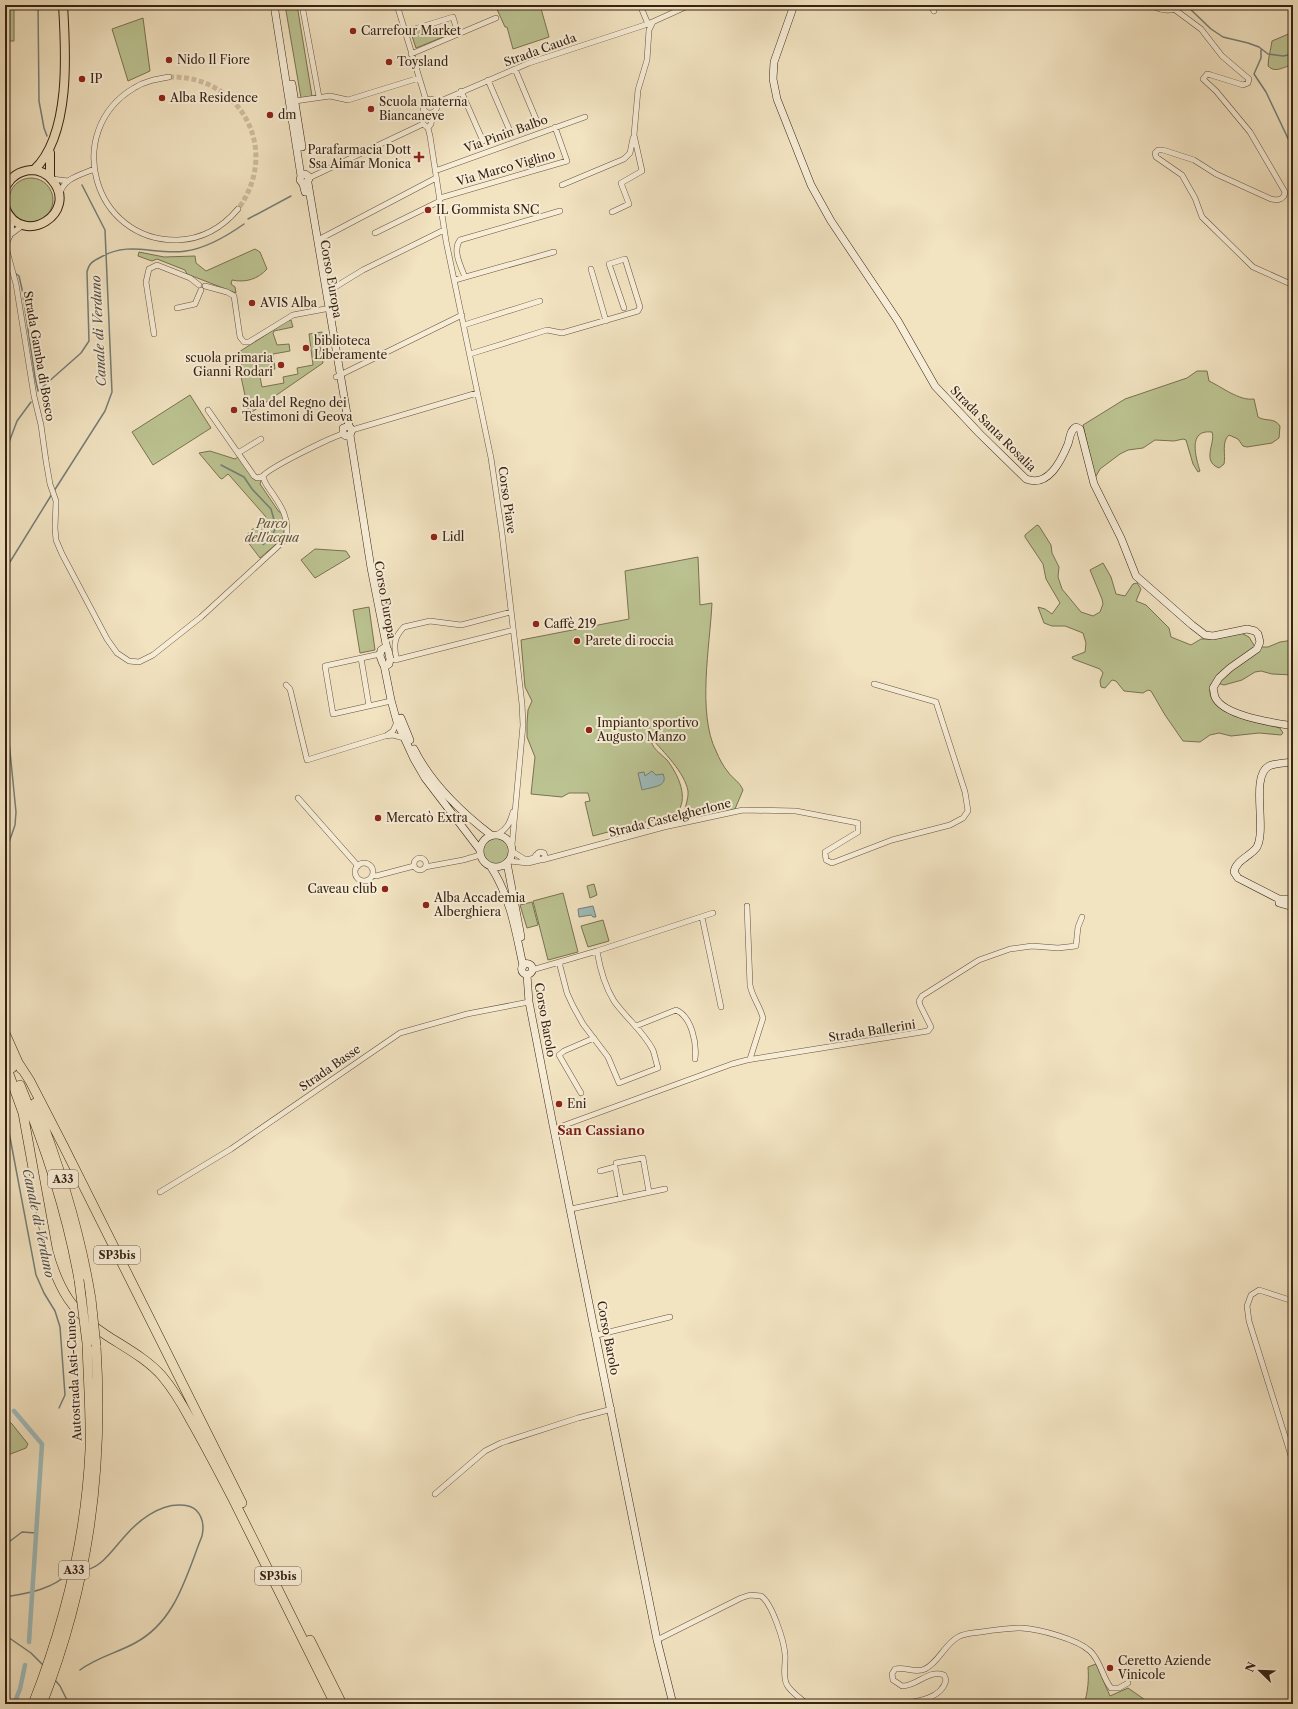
<svg xmlns="http://www.w3.org/2000/svg" width="1298" height="1709" font-family="'Libre Caslon Text',serif">
  <style>
    .green { fill: #bcc392; stroke: #7a7252 }
    .water { fill: #9ebcbc; stroke: #757e78 }
    .lines { fill: none; stroke-linecap: round; stroke-linejoin: round }
    .stream { stroke: #757e78; stroke-width: 1.5 }
    .canal { stroke: #9ebcbc; stroke-width: 4.5 }
    .street-tunnel { stroke: #cdbc9e; stroke-width: 5; stroke-dasharray: 5 2.5; stroke-linecap: butt }
    .street-casing { stroke: #66523e; stroke-width: 6 }
    .secondary-casing { stroke: #372213; stroke-width: 8 }
    .primary-casing { stroke: #372213; stroke-width: 10 }
    .highway-casing { stroke: #372213; stroke-width: 10 }
    .street { stroke: #f7edd7; stroke-width: 5 }
    .secondary { stroke: #f7edd7; stroke-width: 7 }
    .primary { stroke: #f2e3c1; stroke-width: 8 }
    .highway { stroke: #f2e3c1; stroke-width: 9 }
    .highway-bridge-casing { stroke: #372213; stroke-width: 10; stroke-linecap: butt }
    .highway-bridge { stroke: #f2e3c1; stroke-width: 9 }
    .poi-dot { fill: #8f2418; stroke: #f7edd7; stroke-width: 1.5 }
    .labels { text-anchor: middle; stroke-width: 4; stroke-linejoin: round; paint-order: stroke }
    .shield { fill: #f7edd7; stroke: #715f4e; stroke-width: 1 }
    .shield-label { font-size: 11px; font-weight: bold; fill: #372213 }
    .poi-label { font-size: 12px; fill: #372213; stroke: #f7edd7; text-anchor: start }
    .street-label { font-size: 12px; fill: #372213; stroke: #f7edd7 }
    .park-label { font-size: 12px; font-style: italic; fill: #5f5239; stroke: #f7edd7 }
    .water-label { font-size: 13px; font-style: italic; fill: #565046; stroke: #f7edd7 }
    .neighbourhood-label { font-size: 13px; font-weight: bold; fill: #7a1f14; stroke: #f7edd7 }
  </style>
  <rect width="100%" height="100%" fill="#f2e3c1"/>
  <filter id="stains"><feTurbulence type="fractalNoise" baseFrequency=".005" numOctaves="4"/><feColorMatrix values="0 0 0 0 .2 0 0 0 0 .09 0 0 0 0 .02 0 0 0 .5 -.17"/></filter>
  <radialGradient id="worn" r=".72"><stop offset=".6" stop-color="#630" stop-opacity="0"/><stop offset="1" stop-color="#630" stop-opacity=".3"/></radialGradient>
  <path class="green" d="M 5,5 L 14,5 L 14,41 L 5,41 Z
    M 285,5 L 297,5 L 312,96 L 301,98 Z
    M 495,5 L 540,5 L 549,37 L 513,49 L 507,27 L 505,27 Z
    M 143,18 L 150,71 L 128,81 L 112,29 Z
    M 421,29 L 443,37 L 416,48 L 411,33 Z
    M 1293,32 L 1293,65 C 1284,66 1276,74 1268,66 C 1268,58 1271,49 1272,41 Z
    M9 200a22 22 0 1 1 44 0a22 22 0 1 1-44 0Z
    M 255,249 L 260,252 L 267,269 C 258,279 246,283 232,280 L 231,284 L 235,287 L 236,293 L 187,274 L 185,270 L 157,259 L 152,261 L 138,256 L 139,252 L 164,257 L 195,256 L 196,263 L 206,271 Z
    M 291,320 L 293,327 L 274,331 L 273,333 L 277,345 L 289,344 L 290,351 L 273,354 L 275,369 L 259,372 L 262,387 L 284,383 L 283,377 L 298,374 L 297,368 L 313,365 L 309,334 L 322,332 L 324,345 L 320,346 L 323,363 L 249,414 L 240,372 L 242,367 L 239,352 L 287,321 Z
    M 1197,371 L 1207,371 L 1209,381 C 1222,387 1239,401 1254,399 L 1258,417 C 1266,422 1274,417 1280,426 L 1279,438 L 1272,443 L 1247,447 L 1243,446 L 1238,439 L 1229,435 C 1221,442 1226,455 1224,464 L 1219,468 C 1201,461 1216,443 1212,432 C 1187,429 1196,458 1200,471 L 1198,472 L 1193,464 L 1186,440 L 1183,439 L 1174,441 L 1155,440 L 1143,448 L 1128,450 L 1120,454 L 1100,469 L 1095,478 L 1083,425 L 1125,399 L 1187,378 Z
    M 190,395 L 211,428 L 153,465 L 132,432 Z
    M 210,451 L 235,459 L 238,457 L 253,478 L 260,479 L 261,481 L 260,484 L 279,512 L 282,512 L 286,519 L 283,538 L 260,558 L 244,537 L 266,517 L 230,476 L 228,474 L 222,479 L 220,478 L 199,453 Z
    M 1037,525 L 1039,526 L 1051,545 L 1052,553 L 1059,567 L 1058,577 L 1062,589 L 1081,612 L 1093,616 L 1100,612 L 1103,604 L 1102,599 L 1090,570 L 1103,563 L 1111,577 L 1116,594 L 1125,596 L 1133,584 L 1137,583 L 1141,589 L 1136,601 L 1146,605 L 1169,628 L 1171,637 L 1191,645 L 1201,639 L 1214,639 L 1241,633 L 1249,637 L 1255,647 L 1268,647 L 1280,642 L 1293,640 L 1293,675 L 1272,674 L 1261,671 L 1255,672 L 1242,680 L 1224,685 L 1213,682 L 1211,684 C 1201,715 1261,723 1280,728 L 1283,733 L 1281,735 L 1259,733 L 1231,736 L 1219,733 L 1210,735 L 1200,742 L 1183,741 L 1165,715 L 1151,691 L 1148,690 L 1143,693 L 1124,691 L 1116,681 L 1112,680 L 1105,688 L 1101,687 L 1100,681 L 1103,673 L 1100,669 L 1073,659 L 1072,657 L 1085,652 L 1086,643 L 1083,633 L 1065,626 L 1052,626 L 1044,623 L 1038,607 L 1045,609 L 1052,614 L 1060,603 L 1046,579 L 1043,564 L 1025,537 L 1025,535 Z
    M 315,549 L 346,551 L 350,557 L 315,578 L 301,560 Z
    M 698,557 L 700,605 L 712,603 C 710,645 697,713 716,751 C 719,758 723,766 728,772 C 733,779 739,781 743,790 L 735,809 L 722,813 L 685,818 C 683,809 689,800 688,791 C 685,773 663,751 651,738 C 651,748 660,753 667,760 C 678,774 690,799 676,814 L 593,836 L 585,802 L 590,801 L 588,793 L 569,793 L 562,797 L 531,794 L 535,757 L 527,737 L 527,723 L 528,710 L 532,701 L 525,687 L 521,640 L 629,619 L 625,571 Z
    M 369,607 L 375,650 L 360,653 L 353,610 Z
    M483 851a13 13 0 1 1 26 0a13 13 0 1 1-26 0Z
    M 594,884 L 597,895 L 590,898 L 587,886 Z
    M 563,893 L 578,952 L 548,960 L 533,901 Z
    M 532,902 L 538,925 L 527,928 L 520,905 Z
    M 603,920 L 609,941 L 588,947 L 581,926 Z
    M 5,1418 L 12,1424 L 28,1444 L 26,1448 L 8,1455 L 5,1458 Z
    M 1096,1664 L 1110,1696 L 1128,1688 L 1151,1704 L 1084,1704 C 1088,1692 1089,1679 1088,1667 Z"/>
  <path class="water" d="M 267,530 L 268,533 L 266,543 L 263,545 L 261,537 Z
    M 652,771 L 656,775 L 663,774 C 669,787 651,787 642,790 L 638,773 L 644,772 L 645,776 Z
    M 593,906 L 596,917 L 593,917 L 591,915 L 579,917 L 578,909 Z"/>
  <g class="lines">
    <path class="stream" d="M 38,5 L 39,101 L 44,128 L 47,136
      M 1186,5 L 1211,29 L 1223,37 L 1248,43 L 1259,47 L 1268,54 L 1283,56 L 1293,54
      M 1261,50 L 1261,58 L 1254,74 L 1266,92 L 1293,149
      M 248,219 L 291,196
      M 5,272 L 11,273
      M 15,273 L 19,276 L 22,289 L 35,377 L 38,391 L 81,353 L 89,341 L 87,272 C 89,263 93,261 101,257 C 130,240 156,256 186,251 C 207,248 227,236 244,224
      M 5,453 L 17,421 L 31,402
      M 221,465 L 244,477 L 252,489 L 271,509 L 276,527 L 272,536 L 267,538
      M 54,491 L 105,411 L 112,392 L 105,230 L 82,185
      M 5,570 L 52,494
      M 5,701 L 16,812 L 15,825 L 5,854
      M 5,815 L 7,818
      M 5,1111 L 36,1275 L 44,1293 L 55,1311 L 60,1327 L 65,1395 L 59,1408
      M 5,1545 L 22,1532 L 36,1533
      M 5,1597 C 28,1593 51,1590 69,1573
      M 5,1635 L 31,1653 L 44,1666
      M 80,1670 C 97,1657 117,1653 135,1643 C 176,1621 186,1576 202,1536 C 204,1527 203,1517 196,1510 C 192,1506 185,1505 179,1505 C 158,1505 138,1521 125,1536 C 114,1548 102,1567 86,1570
      M 55,1680 L 60,1686 L 69,1704"/>
    <path class="canal" d="M 14,1411 L 42,1444 L 29,1642
      M 14,1704 L 20,1689 L 25,1665"/>
    <path class="street-tunnel" d="M 169,77 C 242,75 281,151 238,209"/>
    <defs>
      <path id="street" d="M 302,5 L 319,97
        M 397,5 L 426,100
        M 640,5 L 648,24
        M 930,5 L 934,11
        M 846,6 L 847,5
        M 1174,9 L 1201,29 L 1222,56 L 1249,79 L 1248,83 L 1243,85 L 1211,75 L 1207,74 L 1203,79 L 1216,91 L 1250,132 L 1285,192 L 1284,196 C 1280,201 1276,200 1271,199 L 1216,174 L 1194,160 L 1163,150 L 1158,150 L 1155,153 L 1156,157 L 1182,175 L 1195,198 L 1202,217 L 1253,267 L 1293,285
        M 405,32 L 453,17 L 458,34
        M 411,54 L 496,18
        M 515,69 L 536,119
        M 169,77 C 157,79 145,81 134,88 C 62,131 93,242 178,240 C 203,239 222,228 238,209
        M 488,80 L 510,131
        M 461,91 L 483,141
        M423 106a7 7 0 1 1 14 0a7 7 0 1 1-14 0Z
        M 295,101 L 330,96 L 348,100 L 419,78
        M 436,103 L 529,63 L 648,24 L 690,5
        M 423,110 L 423,124 L 428,128 L 430,136 L 446,241 L 491,458 L 502,533 L 522,704 L 523,725 L 512,845
        M 428,128 L 431,124 L 433,113
        M 435,171 L 585,117
        M 309,178 L 423,124
        M 52,179 L 68,181
        M 562,185 L 624,159 L 630,153 L 633,138
        M 60,194 C 63,178 81,175 94,169
        M 440,198 L 567,161 L 555,127
        M 612,212 L 629,204 L 621,183 L 642,171 L 634,135 L 638,90 L 647,60 L 649,30 L 653,22
        M 23,225 L 11,234 L 7,242 L 7,251 L 16,284 L 34,396 L 41,425 L 46,461 L 50,484 L 56,501 L 55,528 L 56,540 L 62,554 L 107,639 L 117,653 L 129,661 L 139,662 L 153,655 L 201,617 L 286,539 C 290,519 282,507 270,490 C 267,486 264,482 263,476 C 269,468 331,437 343,434
        M 375,233 L 440,201
        M 11,234 L 12,219
        M 318,240 L 436,178
        M 591,269 L 606,321
        M 465,277 C 461,267 452,250 460,240 L 560,211
        M 455,280 L 554,252
        M 205,286 L 227,292 L 234,296 L 240,337 L 244,342 L 249,342 L 293,315 L 325,309
        M 327,292 L 363,270 L 444,230
        M 177,308 L 195,304 L 201,290
        M 464,325 L 540,301
        M 154,334 L 146,282 L 149,269 L 157,265 L 190,278 L 199,285
        M 470,354 L 547,330 L 562,333 L 638,311 L 640,307 L 625,259 L 609,264 L 624,308
        M 336,377 L 462,315
        M 208,410 L 254,476 L 257,478 L 263,476
        M 352,430 L 477,393
        M 238,453 L 261,439
        M 380,654 L 325,666 L 333,714 L 391,701
        M 361,658 L 369,706
        M 395,660 L 513,630
        M 397,660 C 393,646 394,637 404,627 L 430,621 L 461,625 L 511,612
        M 286,685 L 290,689 L 307,760 L 385,736 L 393,735 L 404,738
        M 387,735 L 393,731 L 397,722
        M 298,798 L 358,866
        M 498,834 C 507,829 510,823 513,812
        M 513,852 L 526,860 L 534,858 L 536,855
        M414 864a6 6 0 1 1 12 0a6 6 0 1 1-12 0Z
        M 543,859 L 545,856 L 544,853 L 540,852 L 538,853 L 537,858 L 542,860 L 664,827 L 743,810 L 796,811 L 858,823 L 858,832 L 825,852 L 826,860 L 832,863 L 892,840 L 950,825 L 963,818 L 968,811 L 965,792 L 936,702 L 874,684
        M 509,861 L 528,863 L 540,860
        M355 872a9 9 0 1 1 18 0a9 9 0 1 1-18 0Z
        M 425,867 L 463,860 L 480,855
        M 373,875 L 376,876 L 414,866
        M 747,906 L 750,985 C 752,997 760,1006 763,1018 L 750,1059
        M 702,917 L 721,1007
        M 559,962 L 567,993 L 573,1006 L 583,1024 L 608,1057 L 619,1083 L 658,1068 C 656,1062 655,1056 653,1050 C 643,1031 626,1018 614,1001 C 604,985 600,969 597,951
        M 532,970 L 597,951 L 713,913
        M 636,1026 L 676,1010 C 692,1017 697,1044 695,1059
        M 581,1093 L 559,1055 L 564,1051 L 594,1038
        M 554,1129 L 732,1064 L 747,1060 L 928,1031 L 931,1027 L 920,1005 L 919,1001 L 922,996 L 979,960 L 1010,949 L 1032,946 L 1058,948 L 1076,946 L 1078,927 L 1082,917
        M 616,1163 L 643,1158 L 649,1192
        M 600,1171 L 615,1167 L 621,1198
        M 160,1192 L 231,1149 L 400,1033 L 467,1014 L 529,1002
        M 571,1209 L 665,1189
        M 1293,1301 L 1259,1290 L 1251,1295 L 1247,1306 L 1249,1321 L 1293,1462
        M 597,1335 L 670,1317
        M 435,1494 L 485,1451 L 501,1443 L 578,1418 L 612,1409
        M 657,1640 L 741,1598 L 750,1595 L 761,1596 C 772,1603 784,1641 785,1654 C 786,1664 782,1676 787,1685 C 791,1692 800,1698 807,1704
        M 900,1704 C 915,1702 942,1699 946,1680 L 944,1675 C 928,1669 918,1686 902,1686 L 893,1680 L 892,1674 L 895,1669 C 905,1666 915,1674 925,1669 C 939,1662 944,1645 958,1637 C 965,1633 973,1633 981,1632 C 994,1630 1008,1628 1021,1628 C 1039,1629 1077,1639 1090,1651 C 1101,1661 1102,1677 1111,1688 L 1119,1688 L 1128,1683"/>
      <path id="secondary" d="M 274,5 L 301,176
        M 794,5 L 774,62 L 773,79 L 777,99 L 811,185 L 831,221 L 898,321 L 935,386 L 979,433 L 1026,479 C 1048,488 1061,461 1068,444 C 1070,438 1070,430 1076,427 L 1080,429 L 1094,484 L 1121,538 L 1136,576 L 1192,625 L 1205,635 L 1213,636 L 1247,629 L 1255,631 L 1258,634 L 1260,642 L 1257,649 L 1230,668 L 1219,678 L 1213,688 C 1214,690 1214,694 1215,697 C 1223,716 1275,723 1293,726
        M 1153,5 C 1161,9 1171,12 1179,5
        M 292,84 L 302,147
        M 308,183 L 349,426 L 352,430 L 350,435 L 346,436 L 343,434 L 343,428 L 349,426
        M 305,192 L 303,184 L 300,180 L 301,176 L 305,174 L 308,176 L 309,179 L 305,184
        M 350,435 L 371,568 L 387,649
        M 384,648 L 388,650 L 390,659 L 389,664 L 386,666 L 383,664 L 380,656 L 381,650 Z
        M 384,665 L 391,700 L 397,722 L 414,759 L 425,778 L 480,850
        M 401,718 L 410,740
        M 414,749 C 431,783 461,812 491,835
        M 1293,762 C 1285,763 1275,763 1269,766 C 1250,776 1267,828 1257,847 C 1251,856 1236,860 1234,872 L 1238,878 L 1279,899 L 1293,899
        M480 851a16 16 0 1 1 32 0a16 16 0 1 1-32 0Z
        M 507,863 L 521,937
        M 491,867 C 510,896 516,932 523,966
        M 1279,899 L 1279,903 L 1293,907
        M521.5 969a5.5 5.5 0 1 1 11 0a5.5 5.5 0 1 1-11 0Z
        M 527,975 L 529,1002 L 553,1125 L 657,1640 L 673,1704"/>
      <path id="primary" d="M 50,153 L 50,177
        M 34,170 C 71,135 66,52 63,5
        M 5,188 C 10,178 19,171 31,170 C 39,170 47,174 52,180 C 80,212 23,249 5,208"/>
      <path id="highway" d="M 5,182 L 9,181
        M 5,1033 L 21,1069
        M 5,1053 L 12,1068
        M 5,1063 L 23,1113 L 48,1251 C 58,1288 73,1314 106,1335 C 126,1348 147,1359 162,1376 C 173,1389 182,1404 190,1419 C 205,1445 219,1472 233,1499 C 267,1567 301,1636 335,1704
        M 19,1064 L 30,1081 L 63,1145 L 242,1503
        M 20,1085 C 46,1148 67,1212 79,1280
        M 35,1103 C 60,1167 80,1231 91,1299
        M 310,1640 L 342,1704
        M 33,1704 C 65,1623 86,1537 90,1450 C 91,1414 88,1379 87,1343
        M 42,1704 C 88,1585 104,1473 96,1346"/>
    </defs>
    <use href="#street" class="street-casing"/>
    <use href="#secondary" class="secondary-casing"/>
    <use href="#primary" class="primary-casing"/>
    <use href="#highway" class="highway-casing"/>
    <use href="#street" class="street"/>
    <use href="#secondary" class="secondary"/>
    <use href="#primary" class="primary"/>
    <use href="#highway" class="highway"/>
    <defs>
      <path id="highway-bridge" d="M 79,1280 L 87,1343
        M 91,1299 L 96,1346"/>
    </defs>
    <use href="#highway-bridge" class="highway-bridge-casing"/>
    <use href="#highway-bridge" class="highway-bridge"/>
  </g>
  <g class="poi-dot">
    <circle cx="353" cy="31" r="4"/>
    <circle cx="169" cy="60" r="4"/>
    <circle cx="389" cy="62" r="4"/>
    <circle cx="82" cy="79" r="4"/>
    <circle cx="162" cy="98" r="4"/>
    <circle cx="371" cy="109" r="4"/>
    <circle cx="270" cy="115" r="4"/>
    <path d="M417 151h4v4h4v4h-4v4h-4v-4h-4v-4h4z"/>
    <circle cx="428" cy="210" r="4"/>
    <circle cx="252" cy="303" r="4"/>
    <circle cx="306" cy="348" r="4"/>
    <circle cx="281" cy="365" r="4"/>
    <circle cx="234" cy="410" r="4"/>
    <circle cx="434" cy="537" r="4"/>
    <circle cx="536" cy="624" r="4"/>
    <circle cx="577" cy="641" r="4"/>
    <circle cx="589" cy="730" r="4"/>
    <circle cx="378" cy="818" r="4"/>
    <circle cx="385" cy="889" r="4"/>
    <circle cx="426" cy="905" r="4"/>
    <circle cx="559" cy="1104" r="4"/>
    <circle cx="1110" cy="1668" r="4"/>
  </g>
  <g class="labels">
    <g class="shield">
      <rect x="48" y="1170" width="30" height="18" rx="3"/>
      <rect x="94" y="1246" width="46" height="18" rx="3"/>
      <rect x="59" y="1561" width="30" height="18" rx="3"/>
      <rect x="255" y="1567" width="46" height="18" rx="3"/>
    </g>
    <g class="shield-label">
      <text x="63" y="1183">A33</text>
      <text x="117" y="1259">SP3bis</text>
      <text x="74" y="1574">A33</text>
      <text x="278" y="1580">SP3bis</text>
    </g>
    <g class="poi-label">
      <text x="361" y="35">Carrefour Market</text>
      <text x="177" y="64">Nido Il Fiore</text>
      <text x="397" y="66">Toysland</text>
      <text x="90" y="83">IP</text>
      <text x="170" y="102">Alba Residence</text>
      <text x="379" y="106">Scuola materna<tspan x="379" dy="14">Biancaneve</tspan></text>
      <text x="278" y="119">dm</text>
      <text x="411" y="154" text-anchor="end">Parafarmacia Dott<tspan x="411" dy="14">Ssa Aimar Monica</tspan></text>
      <text x="436" y="214">IL Gommista SNC</text>
      <text x="260" y="307">AVIS Alba</text>
      <text x="314" y="345">biblioteca<tspan x="314" dy="14">Liberamente</tspan></text>
      <text x="273" y="362" text-anchor="end">scuola primaria<tspan x="273" dy="14">Gianni Rodari</tspan></text>
      <text x="242" y="407">Sala del Regno dei<tspan x="242" dy="14">Testimoni di Geova</tspan></text>
      <text x="442" y="541">Lidl</text>
      <text x="544" y="628">Caffè 219</text>
      <text x="585" y="645">Parete di roccia</text>
      <text x="597" y="727">Impianto sportivo<tspan x="597" dy="14">Augusto Manzo</tspan></text>
      <text x="386" y="822">Mercatò Extra</text>
      <text x="377" y="893" text-anchor="end">Caveau club</text>
      <text x="434" y="902">Alba Accademia<tspan x="434" dy="14">Alberghiera</tspan></text>
      <text x="567" y="1108">Eni</text>
      <text x="1118" y="1665">Ceretto Aziende<tspan x="1118" dy="14">Vinicole</tspan></text>
    </g>
    <g class="street-label">
      <text transform="translate(540 50) rotate(-20)" y="4">Strada Cauda</text>
      <text transform="translate(506 134) rotate(-20)" y="4">Via Pinin Balbo</text>
      <text transform="translate(506 168) rotate(-16)" y="4">Via Marco Viglino</text>
      <text transform="translate(331 279) rotate(80)" y="4">Corso Europa</text>
      <text transform="translate(39 356) rotate(80)" y="4">Strada Gamba di Bosco</text>
      <text transform="translate(993 429) rotate(45)" y="4">Strada Santa Rosalia</text>
      <text transform="translate(507 500) rotate(82)" y="4">Corso Piave</text>
      <text transform="translate(385 600) rotate(80)" y="4">Corso Europa</text>
      <text transform="translate(670 818) rotate(-14)" y="4">Strada Castelgherlone</text>
      <text transform="translate(545 1020) rotate(80)" y="4">Corso Barolo</text>
      <text transform="translate(872 1031) rotate(-9)" y="4">Strada Ballerini</text>
      <text transform="translate(330 1068) rotate(-35)" y="4">Strada Basse</text>
      <text transform="translate(608 1338) rotate(79)" y="4">Corso Barolo</text>
      <text transform="translate(74 1376) rotate(-93)" y="4">Autostrada Asti-Cuneo</text>
    </g>
    <g class="park-label">
      <text x="272" y="528">Parco<tspan x="272" dy="14">dell'acqua</tspan></text>
    </g>
    <g class="water-label">
      <text transform="translate(98 331) rotate(-93)" y="5">Canale di Verduno</text>
      <text transform="translate(39 1223) rotate(78)" y="5">Canale di Verduno</text>
    </g>
    <g class="neighbourhood-label">
      <text x="601" y="1135">San Cassiano</text>
    </g>
  </g>
  <rect width="1298" height="1709" fill="none" stroke="#f2e3c1" stroke-width="20"/>
  <rect x="6" y="6" width="1286" height="1697" fill="none" stroke="#372213" stroke-width="2"/>
  <rect x="10" y="10" width="1278" height="1689" fill="none" stroke="#372213"/>
  <g transform="translate(1260 1671) rotate(293)" stroke="#f7edd7" stroke-width="3" paint-order="stroke">
  <path d="M0-3L7 15L0 10L-7 15Z" fill="#372213"/>
  <text y="-6" font-size="11" font-weight="bold" text-anchor="middle" fill="#372213">N</text>
  </g>
  <rect width="100%" height="100%" filter="url(#stains)"/>
  <rect width="100%" height="100%" fill="url(#worn)"/>
</svg>
